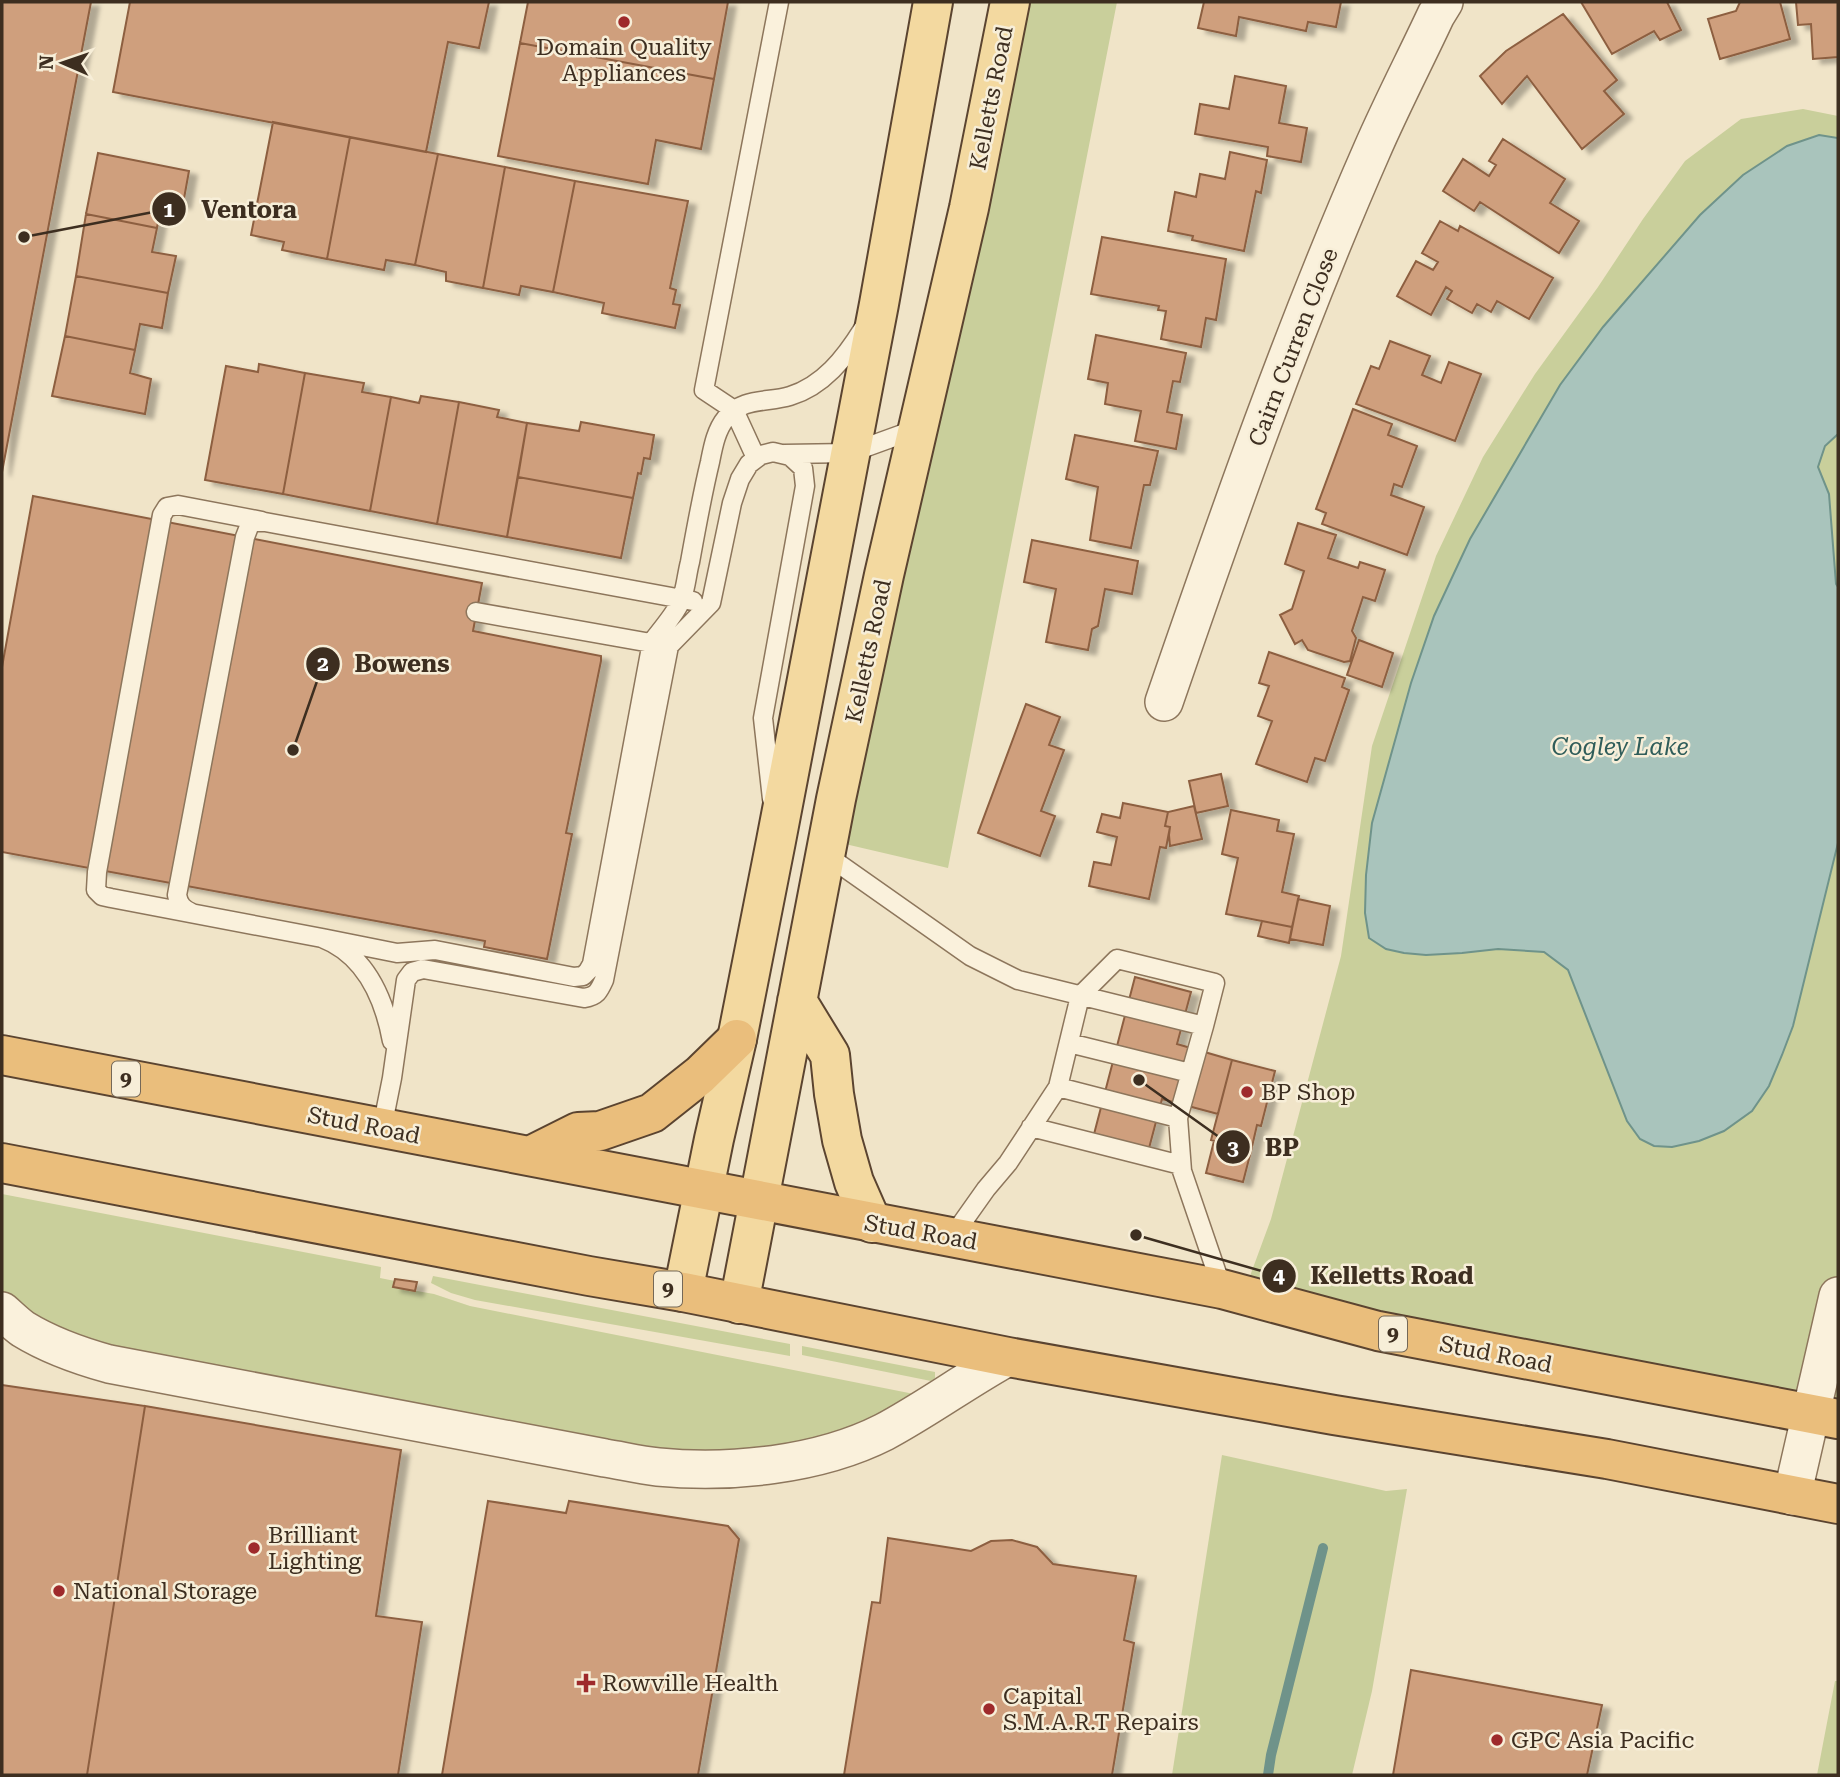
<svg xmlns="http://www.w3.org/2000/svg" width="1840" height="1777" font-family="'Roboto Serif',serif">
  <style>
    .green { fill: #c9cf9b }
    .water { fill: #a9c4bc; stroke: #6f938a; stroke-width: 2 }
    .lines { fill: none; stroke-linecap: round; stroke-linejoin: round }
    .stream { stroke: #6f938a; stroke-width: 10 }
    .building { fill: #cf9f7d; stroke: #8d5f41; stroke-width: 2; filter: url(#shadow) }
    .service-casing { stroke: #8d765c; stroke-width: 21 }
    .minor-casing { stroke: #8d765c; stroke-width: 40 }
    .primary-casing { stroke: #5b4430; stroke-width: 42 }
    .trunk-casing { stroke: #5b4430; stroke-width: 42 }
    .service { stroke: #faf1dc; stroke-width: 18 }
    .minor { stroke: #faf1dc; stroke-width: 37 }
    .primary { stroke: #f3d9a0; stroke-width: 38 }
    .trunk { stroke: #eabe7c; stroke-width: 38 }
    .poi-dot { fill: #9e2a2b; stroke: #f7eed8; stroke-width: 2.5 }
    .labels { text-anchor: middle; stroke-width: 5; stroke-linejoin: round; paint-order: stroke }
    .shield { fill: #f7eed8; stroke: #756857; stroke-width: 2 }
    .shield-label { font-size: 21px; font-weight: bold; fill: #3d2e20 }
    .poi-label { font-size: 23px; fill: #3d2e20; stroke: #f7eed8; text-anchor: start }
    .street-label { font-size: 23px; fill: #3d2e20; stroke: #f7eed8 }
    .water-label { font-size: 24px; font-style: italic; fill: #2f5d5a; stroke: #f7eed8 }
    .leader { fill: none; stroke: #3d2e20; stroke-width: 2.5 }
    .callout-dot { fill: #3d2e20; stroke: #f7eed8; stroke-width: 2.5 }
    .mark-label { font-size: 21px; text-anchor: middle; font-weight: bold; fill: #fff }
    .callout-label { font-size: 24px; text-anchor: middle; font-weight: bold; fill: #3d2e20; stroke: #f7eed8; stroke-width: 5; stroke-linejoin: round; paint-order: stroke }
  </style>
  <defs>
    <filter id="shadow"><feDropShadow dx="8" dy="4.5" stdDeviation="2" flood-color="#0004"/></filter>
  </defs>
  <rect width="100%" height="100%" fill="#f0e4c8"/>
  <path class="green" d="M 1010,2 L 1117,2 L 948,868 L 828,840 Z
    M 1803,109 L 1838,116 L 1838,1419 L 1243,1295 L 1271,1219 L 1341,956 L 1372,746 L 1436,556 L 1483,457 L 1535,374 L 1598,287 L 1643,219 L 1685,161 L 1741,119 Z
    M 2,1194 L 381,1267 L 380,1278 L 395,1281 L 394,1287 L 434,1294 L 470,1306 L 914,1394 L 914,1400 L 822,1439 L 773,1448 L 678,1453 L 621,1446 L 114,1347 L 77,1336 L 30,1313 L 2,1291 Z
    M 433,1276 L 790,1344 L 790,1356 L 475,1300 L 451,1293 L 431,1283 Z
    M 802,1346 L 935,1372 L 935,1378 L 931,1381 L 802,1355 Z
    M 1222,1455 L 1386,1491 L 1407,1489 L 1372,1691 L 1352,1775 L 1172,1775 Z
    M 1835,1681 L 1838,1681 L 1838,1775 L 1817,1775 Z"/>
  <path class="water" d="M 1819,135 L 1838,138 L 1838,434 L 1825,446 L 1818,467 L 1829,494 L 1836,584 L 1838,587 L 1838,843 L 1793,1026 L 1782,1055 L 1769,1086 L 1752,1111 L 1724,1131 L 1699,1141 L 1672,1147 L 1654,1146 L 1640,1139 L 1627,1121 L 1568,970 L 1544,952 L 1498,949 L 1462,953 L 1426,955 L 1404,953 L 1386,949 L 1369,938 L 1365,913 L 1366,875 L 1372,823 L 1411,683 L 1434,616 L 1470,539 L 1560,385 L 1603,327 L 1700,215 L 1743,175 L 1787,146 Z"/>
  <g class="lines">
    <path class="stream" d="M 1268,1775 L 1271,1755 L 1323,1548"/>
  </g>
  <path class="building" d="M 2,2 L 91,2 L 2,472 Z
    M 130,2 L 489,2 L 479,48 L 448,42 L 426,152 L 113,92 Z
    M 528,2 L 728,2 L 714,79 L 520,43 Z
    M 1204,2 L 1341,2 L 1336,27 L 1308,22 L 1306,31 L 1239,17 L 1236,36 L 1198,28 Z
    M 1581,2 L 1667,2 L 1681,30 L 1660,40 L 1654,31 L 1612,54 Z
    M 1740,2 L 1780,2 L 1790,39 L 1720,59 L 1708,19 L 1736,11 Z
    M 1796,2 L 1838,2 L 1838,57 L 1813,59 L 1811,24 L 1798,25 Z
    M 1563,14 L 1617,80 L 1604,91 L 1624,114 L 1582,149 L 1527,76 L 1502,104 L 1480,76 L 1506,51 Z
    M 520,43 L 714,79 L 701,149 L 656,140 L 648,184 L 498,156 Z
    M 1235,76 L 1286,86 L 1279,123 L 1307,128 L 1301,162 L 1267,156 L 1268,147 L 1195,134 L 1200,104 L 1229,109 Z
    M 273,122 L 350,137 L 327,259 L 282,250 L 284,242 L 251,235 Z
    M 350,137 L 438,154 L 415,265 L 386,260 L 384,270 L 327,259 Z
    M 1503,139 L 1565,179 L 1550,203 L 1579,221 L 1559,253 L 1480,202 L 1474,211 L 1443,191 L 1463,159 L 1489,176 L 1496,165 L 1489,161 Z
    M 1230,152 L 1267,160 L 1261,193 L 1256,191 L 1244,251 L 1192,240 L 1193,236 L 1168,231 L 1175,192 L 1196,197 L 1200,174 L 1225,179 Z
    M 98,153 L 189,171 L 183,204 L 162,200 L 157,228 L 86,214 Z
    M 438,154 L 505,167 L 483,288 L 446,281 L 446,272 L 415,265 Z
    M 505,167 L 575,181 L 553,292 L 521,286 L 519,295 L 483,288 Z
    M 575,181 L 688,201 L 670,288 L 676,290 L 673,304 L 680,305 L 675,328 L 602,313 L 604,303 L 553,292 Z
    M 86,214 L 157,228 L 152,252 L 176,256 L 168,293 L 76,276 Z
    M 1440,221 L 1458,231 L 1460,226 L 1553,278 L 1529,319 L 1497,301 L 1491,312 L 1477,304 L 1472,313 L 1447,299 L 1452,291 L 1446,287 L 1431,315 L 1397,296 L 1416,261 L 1433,270 L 1438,262 L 1422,253 Z
    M 1102,237 L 1226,259 L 1216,320 L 1206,318 L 1201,347 L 1161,339 L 1166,311 L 1158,310 L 1159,306 L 1091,294 Z
    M 76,276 L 168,293 L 162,328 L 140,324 L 135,350 L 65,336 Z
    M 1096,335 L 1186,353 L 1180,382 L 1173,381 L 1167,412 L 1182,415 L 1176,449 L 1135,441 L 1141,411 L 1105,404 L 1108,383 L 1088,379 Z
    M 65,336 L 135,350 L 130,373 L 151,379 L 145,414 L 52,396 Z
    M 1390,341 L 1430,356 L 1422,375 L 1441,383 L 1449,362 L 1481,374 L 1455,441 L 1356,404 L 1371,366 L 1379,369 Z
    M 259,364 L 305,373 L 283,494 L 205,480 L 226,366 L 258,372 Z
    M 305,373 L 364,383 L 362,392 L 391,397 L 370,511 L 283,494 Z
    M 421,396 L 459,402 L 437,524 L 370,511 L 391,397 L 419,403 Z
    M 459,402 L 499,410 L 497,417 L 527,423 L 507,537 L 437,524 Z
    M 1353,409 L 1392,424 L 1388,435 L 1417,446 L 1402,487 L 1394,484 L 1391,495 L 1424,507 L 1407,555 L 1322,524 L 1326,513 L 1316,509 Z
    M 581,422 L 654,435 L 650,459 L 644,458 L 641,474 L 638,473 L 633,498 L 518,477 L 527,423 L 579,431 Z
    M 1075,435 L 1158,451 L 1150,485 L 1144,485 L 1131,548 L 1090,540 L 1098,487 L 1066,479 Z
    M 518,477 L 633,498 L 621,558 L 507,537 Z
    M 33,496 L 482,583 L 473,631 L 601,656 L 601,661 L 566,833 L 572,834 L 547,959 L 484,947 L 485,941 L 2,852 L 2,667 Z
    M 1298,523 L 1336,535 L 1328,558 L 1358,568 L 1360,562 L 1385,570 L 1375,601 L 1363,597 L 1352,631 L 1356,638 L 1350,661 L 1344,662 L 1308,650 L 1302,640 L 1295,644 L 1280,615 L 1292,609 L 1304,571 L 1285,564 Z
    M 1032,540 L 1138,561 L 1132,594 L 1105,589 L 1098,626 L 1092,629 L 1088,650 L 1046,642 L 1056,589 L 1024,582 Z
    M 1359,640 L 1393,653 L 1382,687 L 1347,675 Z
    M 1269,652 L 1345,678 L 1342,687 L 1349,690 L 1325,761 L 1315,758 L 1307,782 L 1256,764 L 1272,721 L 1258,716 L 1269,686 L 1259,683 Z
    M 1026,704 L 1060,717 L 1049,745 L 1064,750 L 1041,811 L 1055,816 L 1040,856 L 978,833 Z
    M 1221,774 L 1228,806 L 1196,813 L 1189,781 Z
    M 1123,803 L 1168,812 L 1165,826 L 1170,827 L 1166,848 L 1160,847 L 1149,899 L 1089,886 L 1094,862 L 1111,865 L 1117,837 L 1097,832 L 1102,814 L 1120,818 Z
    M 1194,806 L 1202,839 L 1170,846 L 1169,835 L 1170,827 L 1165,826 L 1168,812 Z
    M 1231,810 L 1279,820 L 1277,831 L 1294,834 L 1282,892 L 1299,896 L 1292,927 L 1226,914 L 1238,858 L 1222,854 Z
    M 1298,899 L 1330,906 L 1323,945 L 1290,939 Z
    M 1262,921 L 1292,927 L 1289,943 L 1258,936 Z
    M 1135,977 L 1191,992 L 1177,1044 L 1232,1060 L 1218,1114 L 1162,1099 L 1148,1152 L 1093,1138 Z
    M 1232,1060 L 1275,1071 L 1261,1126 L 1257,1125 L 1251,1151 L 1211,1140 Z
    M 1214,1141 L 1251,1151 L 1243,1182 L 1206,1173 Z
    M 395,1279 L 417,1282 L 415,1291 L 393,1287 Z
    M 2,1385 L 145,1406 L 87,1775 L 2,1775 Z
    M 145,1406 L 401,1450 L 376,1616 L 422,1622 L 398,1775 L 87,1775 Z
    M 488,1501 L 566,1513 L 569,1501 L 728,1526 L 739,1539 L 698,1775 L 442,1775 Z
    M 888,1538 L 971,1551 L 991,1541 L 1012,1540 L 1037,1547 L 1053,1564 L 1136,1576 L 1124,1640 L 1134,1643 L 1112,1775 L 844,1775 L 872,1602 L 880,1603 Z
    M 1411,1670 L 1602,1705 L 1587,1775 L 1393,1775 Z"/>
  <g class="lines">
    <defs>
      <path id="service" d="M 784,454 L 850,453 L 919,428
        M 756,458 L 734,410 L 704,390 L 779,2
        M 262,521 L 178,505 L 167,507 L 162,515 L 97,872 L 96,890 L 102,896 L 111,898 L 322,938 C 366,955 384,998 392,1041
        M 476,612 L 662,645
        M 825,854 L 970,956 L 1018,980 L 1204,1026 L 1178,1118
        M 192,913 C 183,909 179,905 177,895 L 245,537 L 250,524 L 255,522 L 265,522 L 693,601
        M 322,938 L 397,953 L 435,950 L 574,977 L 583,976 L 588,971 L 592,964 L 652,642 C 660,631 678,611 682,598 C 686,587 687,573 690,562 C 696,529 702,495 710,462 C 713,447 716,430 726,418 C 743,397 767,403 790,396 C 823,386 845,358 863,329
        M 1069,1043 L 1190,1073
        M 1058,1087 L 1178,1118 L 1182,1171 L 1222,1288
        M 1031,1127 L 1181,1165
        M 382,1128 L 392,1078 L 406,980 L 412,972 L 423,969 L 584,998 C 597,996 599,991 604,980 L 669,646 L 711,603 L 732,503 L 740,479 L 749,464 L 761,455 L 773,452 L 790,456 L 803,468 L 805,486 L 763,718 L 772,799
        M 952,1237 L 986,1189 L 1008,1163 L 1058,1087 L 1080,996 L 1117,959 L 1215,983 L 1204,1026"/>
      <path id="minor" d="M 1164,702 C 1228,516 1293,330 1372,150 C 1392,104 1415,60 1436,15 L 1444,2
        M 2,1311 C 9,1317 16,1324 23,1329 C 49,1345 80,1356 109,1364 L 605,1458 C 623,1461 640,1465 658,1467 C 730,1474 819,1465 884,1432 C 927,1409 966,1380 1008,1357
        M 1792,1496 L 1838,1296"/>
      <path id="primary" d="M 797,1001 L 830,1055 L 834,1094 L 842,1140 L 854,1182 L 872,1223
        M 683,1292 L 714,1139 L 737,1039 L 776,841 L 879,304 L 933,2
        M 739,1304 L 836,799 L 884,575 L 969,208 L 1010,2"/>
      <path id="trunk" d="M 2,1055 L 1222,1289 L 1378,1331 L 1838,1419
        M 530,1156 L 578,1132 L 600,1131 L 652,1113 L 700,1075 L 737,1039
        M 2,1163 L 589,1276 L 683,1292 L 1008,1357 L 1334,1415 L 1607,1459 L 1838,1504"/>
    </defs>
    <use href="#service" class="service-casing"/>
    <use href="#minor" class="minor-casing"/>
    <use href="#primary" class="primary-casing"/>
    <use href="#trunk" class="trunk-casing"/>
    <use href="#service" class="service"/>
    <use href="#minor" class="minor"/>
    <use href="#primary" class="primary"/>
    <use href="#trunk" class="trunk"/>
  </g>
  <g class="poi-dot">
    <circle cx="624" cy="22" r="7"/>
    <circle cx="1247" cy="1092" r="7"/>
    <circle cx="254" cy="1548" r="7"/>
    <circle cx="59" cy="1591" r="7"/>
    <path d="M582.5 1672.5h7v7h7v7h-7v7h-7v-7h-7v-7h7z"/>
    <circle cx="989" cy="1709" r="7"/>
    <circle cx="1497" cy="1740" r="7"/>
  </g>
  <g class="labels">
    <g class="shield">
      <rect x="112" y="1061.5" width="28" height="35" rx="5"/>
      <rect x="654" y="1271.5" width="28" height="35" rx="5"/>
      <rect x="1379" y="1316.5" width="28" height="35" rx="5"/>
    </g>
    <g class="shield-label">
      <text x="126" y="1086">9</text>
      <text x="668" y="1296">9</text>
      <text x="1393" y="1341">9</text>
    </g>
    <g class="poi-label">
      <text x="624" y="55" text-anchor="middle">Domain Quality<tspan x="624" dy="26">Appliances</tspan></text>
      <text x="1261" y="1100">BP Shop</text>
      <text x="268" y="1543">Brilliant<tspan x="268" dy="26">Lighting</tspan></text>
      <text x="73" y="1599">National Storage</text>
      <text x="602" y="1691">Rowville Health</text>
      <text x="1003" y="1704">Capital<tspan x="1003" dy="26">S.M.A.R.T Repairs</tspan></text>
      <text x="1511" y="1748">GPC Asia Pacific</text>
    </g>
    <g class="street-label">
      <text transform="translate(991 98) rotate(-79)" y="8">Kelletts Road</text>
      <text transform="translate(1293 347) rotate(-69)" y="8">Cairn Curren Close</text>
      <text transform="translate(868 651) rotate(-78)" y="8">Kelletts Road</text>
      <text transform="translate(364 1125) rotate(11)" y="8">Stud Road</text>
      <text transform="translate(921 1232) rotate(10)" y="8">Stud Road</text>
      <text transform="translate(1496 1354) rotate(11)" y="8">Stud Road</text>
    </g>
    <g class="water-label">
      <text x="1620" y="755">Cogley Lake</text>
    </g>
  </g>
  <path class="leader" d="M24 237L169 209M293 750L323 664M1139 1080L1233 1147M1136 1235L1279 1276"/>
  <g class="callout-dot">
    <circle cx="24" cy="237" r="7"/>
    <circle cx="293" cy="750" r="7"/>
    <circle cx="1139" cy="1080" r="7"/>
    <circle cx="1136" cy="1235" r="7"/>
    <circle cx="169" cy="209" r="18"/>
    <circle cx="323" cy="664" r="18"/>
    <circle cx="1233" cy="1147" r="18"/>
    <circle cx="1279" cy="1276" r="18"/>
  </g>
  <g class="mark-label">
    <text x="169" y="217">1</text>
    <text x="323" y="671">2</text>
    <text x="1233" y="1155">3</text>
    <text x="1279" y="1283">4</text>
  </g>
  <g class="callout-label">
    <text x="249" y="218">Ventora</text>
    <text x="402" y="672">Bowens</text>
    <text x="1282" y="1156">BP</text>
    <text x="1392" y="1284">Kelletts Road</text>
  </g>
  <rect width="1840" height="1777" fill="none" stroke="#3d2e20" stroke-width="7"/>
  <g transform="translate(63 63) rotate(272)" stroke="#f7eed8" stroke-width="5" paint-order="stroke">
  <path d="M0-5L12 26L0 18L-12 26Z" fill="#3d2e20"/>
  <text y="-10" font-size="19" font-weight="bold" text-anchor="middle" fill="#3d2e20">N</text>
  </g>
</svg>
